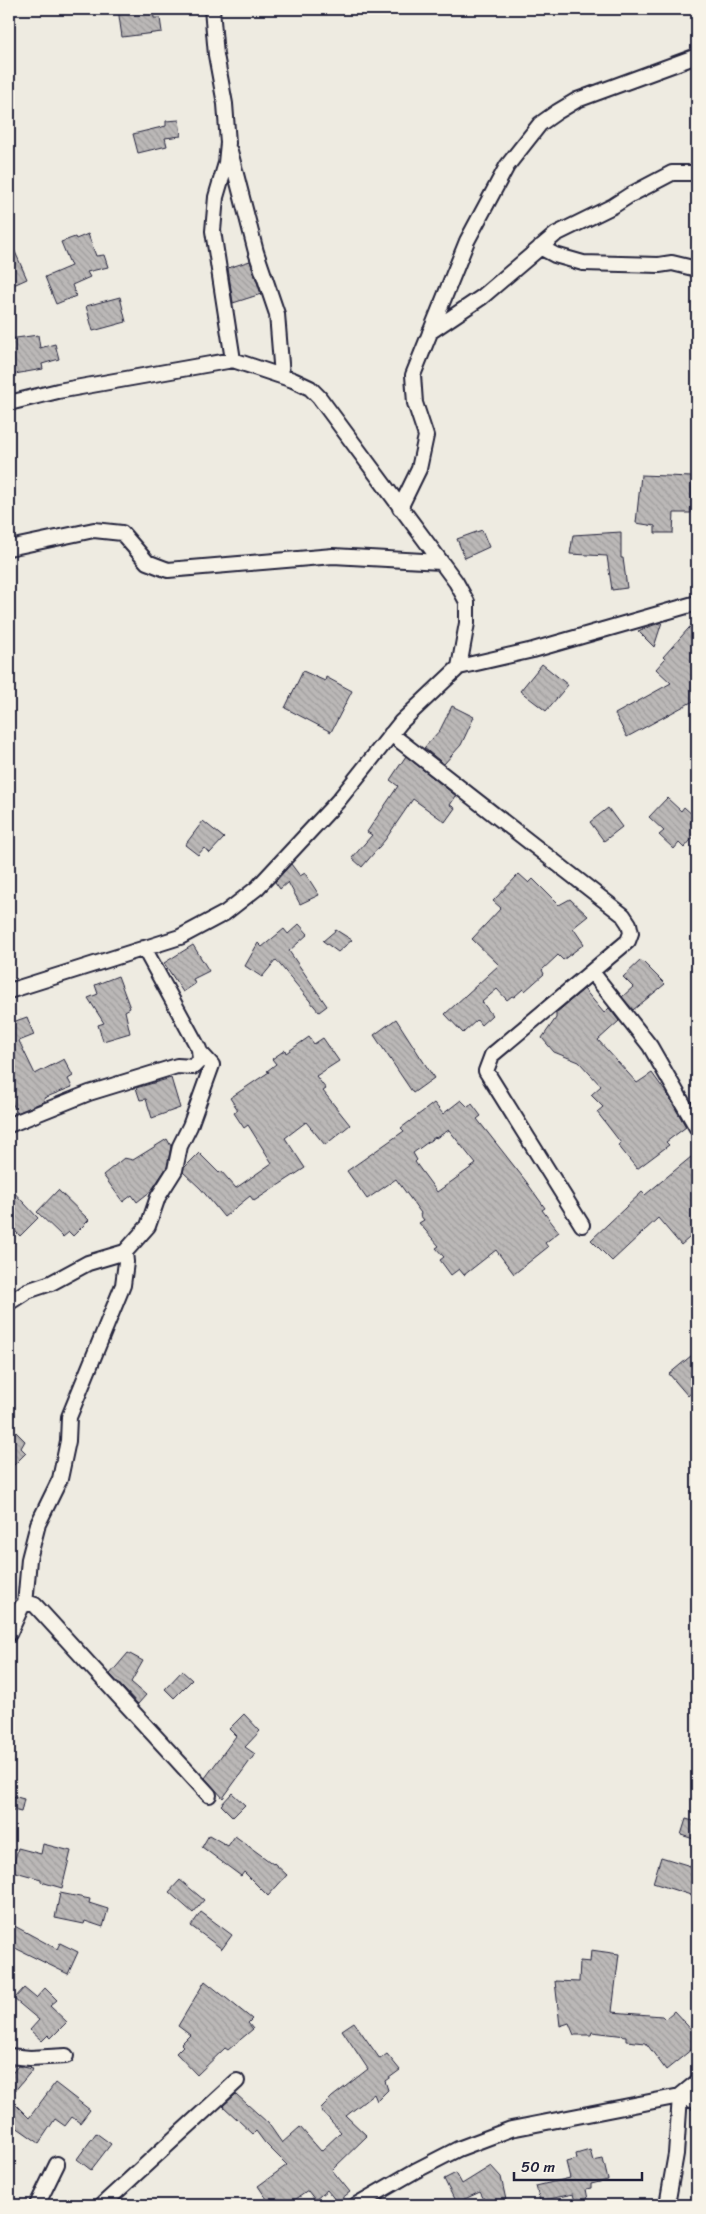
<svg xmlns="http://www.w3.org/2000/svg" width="706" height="2214" font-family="Sriracha,sans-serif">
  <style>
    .building { fill: url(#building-back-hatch); stroke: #22223b; fill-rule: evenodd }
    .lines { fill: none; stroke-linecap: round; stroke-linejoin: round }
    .minor-casing { stroke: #22223b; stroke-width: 18 }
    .minor { stroke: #f7f3e8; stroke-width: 14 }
  </style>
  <defs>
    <pattern id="building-back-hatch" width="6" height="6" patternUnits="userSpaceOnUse" patternTransform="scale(1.25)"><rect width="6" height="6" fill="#bbb8b7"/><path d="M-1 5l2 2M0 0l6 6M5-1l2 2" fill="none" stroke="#a09e9e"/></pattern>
  </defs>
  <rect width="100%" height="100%" fill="#eeebe1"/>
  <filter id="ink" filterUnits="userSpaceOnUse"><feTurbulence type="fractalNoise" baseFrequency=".02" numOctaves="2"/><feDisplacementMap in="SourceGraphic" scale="10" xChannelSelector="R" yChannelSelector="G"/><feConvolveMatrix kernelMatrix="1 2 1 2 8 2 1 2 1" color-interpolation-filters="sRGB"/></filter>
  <g filter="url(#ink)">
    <path class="building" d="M 118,9 L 153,9 L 154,18 L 160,18 L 162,32 L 122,37 Z
      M 179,120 L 181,136 L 165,138 L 167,146 L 138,153 L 133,134 L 166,126 L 166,121 Z
      M 88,234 L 96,256 L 104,255 L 108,267 L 87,272 L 90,277 L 72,285 L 76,296 L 56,304 L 45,277 L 71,266 L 61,242 L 75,237 L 76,239 Z
      M 9,238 L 27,279 L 9,287 Z
      M 250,261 L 261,294 L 233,303 L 228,268 Z
      M 120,297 L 126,322 L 93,331 L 86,306 Z
      M 38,335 L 40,348 L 55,344 L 59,359 L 42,364 L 43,369 L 9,375 L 9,339 Z
      M 641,475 L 692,477 L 691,513 L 674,513 L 673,533 L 655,533 L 655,526 L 636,523 Z
      M 482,530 L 489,547 L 465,558 L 457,539 Z
      M 621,532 L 621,558 L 623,558 L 627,588 L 612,590 L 607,556 L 570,554 L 573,535 Z
      M 697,619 L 697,699 L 627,737 L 615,714 L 671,683 L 656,669 L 665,659 L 663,657 Z
      M 662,622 L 654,647 L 638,631 Z
      M 542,664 L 568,685 L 546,711 L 520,691 Z
      M 303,671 L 325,681 L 326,677 L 352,691 L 331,732 L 285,708 Z
      M 452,706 L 474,717 L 461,745 L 444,764 L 424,748 L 440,730 Z
      M 406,756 L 456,796 L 450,805 L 455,808 L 445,822 L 413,799 L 385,840 L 362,867 L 352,858 L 372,835 L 367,832 L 398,786 L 390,780 Z
      M 667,798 L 681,811 L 684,807 L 695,817 L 690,823 L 697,830 L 697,833 L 684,848 L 679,843 L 674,849 L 659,835 L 664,831 L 649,817 Z
      M 608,808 L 622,827 L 604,841 L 590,822 Z
      M 203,821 L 224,838 L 210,853 L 204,848 L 198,855 L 185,845 Z
      M 291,864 L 300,876 L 305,873 L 319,895 L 300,904 L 288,882 L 280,889 L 275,882 Z
      M 519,874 L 529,883 L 533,879 L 559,905 L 570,899 L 588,916 L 573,928 L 584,944 L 563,960 L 558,955 L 542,970 L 544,974 L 525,991 L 523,989 L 514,997 L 512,996 L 507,1000 L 497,989 L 482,1002 L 492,1015 L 481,1025 L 477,1020 L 463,1033 L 445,1014 L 499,965 L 472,939 L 501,908 L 493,901 Z
      M 299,924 L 308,934 L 289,951 L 327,1006 L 319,1012 L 276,960 L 262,977 L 245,966 L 258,943 L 262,947 L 284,929 L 288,934 Z
      M 336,930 L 352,940 L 338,952 L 323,941 Z
      M 193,945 L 209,971 L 193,979 L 195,984 L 183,992 L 164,963 Z
      M 641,960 L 665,984 L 633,1010 L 622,997 L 633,987 L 623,977 Z
      M 118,976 L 130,1008 L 125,1011 L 130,1033 L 103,1041 L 98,1025 L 104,1023 L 88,998 L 98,994 L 95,985 Z
      M 584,989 L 604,1013 L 609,1008 L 619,1021 L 598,1040 L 637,1083 L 652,1073 L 667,1094 L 686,1127 L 666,1142 L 669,1145 L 637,1169 L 618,1145 L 621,1143 L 597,1112 L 603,1107 L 591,1095 L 601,1086 L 579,1062 L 554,1052 L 542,1038 L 556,1018 L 556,1013 Z
      M 27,1017 L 34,1035 L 19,1041 L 35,1074 L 64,1059 L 73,1076 L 68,1079 L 72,1087 L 44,1098 L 45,1101 L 17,1113 L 9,1096 L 9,1020 L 10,1023 Z
      M 396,1019 L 434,1078 L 413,1093 L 374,1035 Z
      M 309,1037 L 314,1044 L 323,1038 L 339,1061 L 316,1076 L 326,1089 L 323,1091 L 350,1125 L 325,1145 L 306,1122 L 285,1138 L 305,1168 L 254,1201 L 250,1196 L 224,1217 L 201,1189 L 183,1172 L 184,1168 L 199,1153 L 219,1173 L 221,1171 L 236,1188 L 272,1163 L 248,1125 L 244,1128 L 234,1113 L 238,1110 L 230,1098 L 269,1072 L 267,1071 L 276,1064 L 272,1059 L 285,1050 L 286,1053 Z
      M 171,1078 L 180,1108 L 152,1118 L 146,1099 L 140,1100 L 136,1088 Z
      M 461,1100 L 468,1107 L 472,1104 L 481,1116 L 477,1119 L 525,1180 L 545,1208 L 542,1210 L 559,1232 L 545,1243 L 548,1247 L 514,1274 L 496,1250 L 464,1275 L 459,1269 L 451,1275 L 440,1260 L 444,1257 L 436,1248 L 439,1246 L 419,1223 L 424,1220 L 420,1215 L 421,1213 L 396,1179 L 367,1199 L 347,1171 L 404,1131 L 401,1128 L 434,1103 L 443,1114 ZM 449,1130 L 476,1164 L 437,1192 L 415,1162 L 417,1160 L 413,1153 L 435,1137 L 436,1138 Z
      M 167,1139 L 171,1146 L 167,1167 L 151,1191 L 137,1202 L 132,1195 L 123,1202 L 103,1175 L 124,1158 L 133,1160 Z
      M 691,1157 L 697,1164 L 697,1231 L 681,1245 L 658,1218 L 612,1261 L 591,1240 L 642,1192 L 645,1195 Z
      M 9,1187 L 38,1218 L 20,1236 L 9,1225 Z
      M 58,1190 L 89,1220 L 73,1236 L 69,1232 L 63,1237 L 37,1212 Z
      M 697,1351 L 697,1388 L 688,1396 L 669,1374 Z
      M 9,1425 L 25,1441 L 21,1448 L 26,1453 L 9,1470 Z
      M 128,1653 L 143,1661 L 131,1682 L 146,1695 L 138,1704 L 110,1674 Z
      M 182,1671 L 192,1680 L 174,1698 L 165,1689 Z
      M 244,1714 L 260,1731 L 245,1747 L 255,1754 L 223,1798 L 205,1778 L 236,1736 L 229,1729 Z
      M 232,1793 L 245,1805 L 233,1817 L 221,1805 Z
      M 9,1795 L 24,1799 L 21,1812 L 9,1809 Z
      M 686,1819 L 697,1822 L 697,1840 L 681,1835 Z
      M 209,1835 L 228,1846 L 235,1836 L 273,1864 L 274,1863 L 287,1875 L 268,1896 L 244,1872 L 241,1876 L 202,1847 Z
      M 43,1844 L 71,1851 L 62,1888 L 41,1882 L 41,1879 L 12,1871 L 18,1848 L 41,1854 Z
      M 661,1857 L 697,1868 L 697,1897 L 653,1883 Z
      M 180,1880 L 204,1900 L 193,1913 L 169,1892 Z
      M 60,1893 L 90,1899 L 89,1903 L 108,1909 L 103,1927 L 85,1921 L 84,1924 L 55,1918 Z
      M 201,1912 L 232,1935 L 222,1949 L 191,1926 Z
      M 9,1923 L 57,1949 L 60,1943 L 78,1952 L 68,1974 L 9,1945 Z
      M 591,1950 L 619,1954 L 612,2012 L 662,2016 L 665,2019 L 674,2011 L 697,2036 L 697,2045 L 666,2070 L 646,2043 L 626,2041 L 626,2036 L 592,2032 L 591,2035 L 574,2035 L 569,2023 L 560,2026 L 555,1981 L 579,1982 L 580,1961 L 590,1962 Z
      M 205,1981 L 252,2019 L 248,2023 L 253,2029 L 228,2050 L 225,2048 L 197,2075 L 176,2053 L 183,2046 L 181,2044 L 190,2035 L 178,2026 Z
      M 24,1988 L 36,1998 L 45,1988 L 57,2000 L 50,2006 L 67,2022 L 51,2038 L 48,2035 L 42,2041 L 30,2030 L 39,2020 L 14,1999 Z
      M 354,2022 L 380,2059 L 387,2054 L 400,2070 L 385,2081 L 388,2090 L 377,2101 L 374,2094 L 346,2116 L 367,2136 L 332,2170 L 350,2192 L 337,2202 L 327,2190 L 315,2200 L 308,2191 L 287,2205 L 271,2205 L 258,2186 L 287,2165 L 265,2143 L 256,2131 L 253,2134 L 223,2106 L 236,2094 L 268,2123 L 282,2143 L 300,2127 L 321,2151 L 341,2132 L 320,2109 L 332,2097 L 368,2069 L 342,2030 Z
      M 18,2066 L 33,2069 L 9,2098 L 9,2077 Z
      M 55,2083 L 90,2110 L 80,2123 L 72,2117 L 65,2126 L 55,2119 L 39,2143 L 9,2122 L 9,2098 L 29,2118 Z
      M 96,2133 L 111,2144 L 91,2170 L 77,2159 Z
      M 590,2150 L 593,2161 L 603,2159 L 608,2180 L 591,2184 L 591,2188 L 586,2189 L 589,2205 L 576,2205 L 573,2194 L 540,2201 L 536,2186 L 570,2178 L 566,2162 L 577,2159 L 576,2154 Z
      M 491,2166 L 501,2177 L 506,2200 L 495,2205 L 487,2205 L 480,2192 L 456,2203 L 444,2179 L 456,2173 L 462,2184 Z"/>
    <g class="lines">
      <defs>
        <path id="minor" d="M 212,9 L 216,55 L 225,104 L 228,143 L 226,163 L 216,197 L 213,231 L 233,360
          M 230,151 L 256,252 L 277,314 L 282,376
          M 540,247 L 555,255 L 583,263 L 659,265 L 672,263 L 697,269
          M 430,332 L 482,297 L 556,234 L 613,206 L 630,195 L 672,173 L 697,173
          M 9,403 L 58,391 L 233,360 L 293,380 L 310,388 L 319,397 L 456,582 L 467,602 L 467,623 L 459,667
          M 400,508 L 419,469 L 426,436 L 415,403 L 413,375 L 467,241 L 507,166 L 540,124 L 557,112 L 577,100 L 697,56
          M 9,548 L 94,530 L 122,533 L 147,562 L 168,570 L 333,556 L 441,562
          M 391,734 L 623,915 L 629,924 L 631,933 L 628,941 L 492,1055 L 486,1071 L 582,1225
          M 592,972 L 650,1046 L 697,1128
          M 9,991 L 180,937 L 225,913 L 257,888 L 338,801 L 401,722 L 459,667 L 533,650 L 697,603
          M 9,1125 L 89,1093 L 177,1066 L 193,1067 L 200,1060 L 199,1049 L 144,948
          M 10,1302 L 27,1291 L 51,1283 L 88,1263 L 125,1252
          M 25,1605 L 29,1559 L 38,1524 L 60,1479 L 68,1441 L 69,1417 L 123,1285 L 126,1262 L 125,1252 L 148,1226 L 158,1197 L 175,1170 L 180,1146 L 190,1126 L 212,1065 L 200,1052
          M 9,1634 L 22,1606 L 29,1603 L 35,1605 L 209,1795
          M 9,2056 L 30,2058 L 66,2056
          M 37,2205 L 57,2164
          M 102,2205 L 237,2081
          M 356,2205 L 415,2171 L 458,2149 L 511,2129 L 680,2096 L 697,2082
          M 667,2205 L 676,2154 L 680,2096 L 697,2102"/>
      </defs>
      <use href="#minor" class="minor-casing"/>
      <use href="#minor" class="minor"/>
    </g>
  </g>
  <rect width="706" height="2214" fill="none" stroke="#f7f3e8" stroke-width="30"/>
  <rect x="15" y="15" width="676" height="2184" fill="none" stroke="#22223b" stroke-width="2" filter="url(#ink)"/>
  <path d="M514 2172v8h128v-8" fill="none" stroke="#22223b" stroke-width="2.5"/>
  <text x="521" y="2172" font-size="15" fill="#22223b" stroke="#f7f3e8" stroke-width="4" paint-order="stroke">50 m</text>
</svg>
